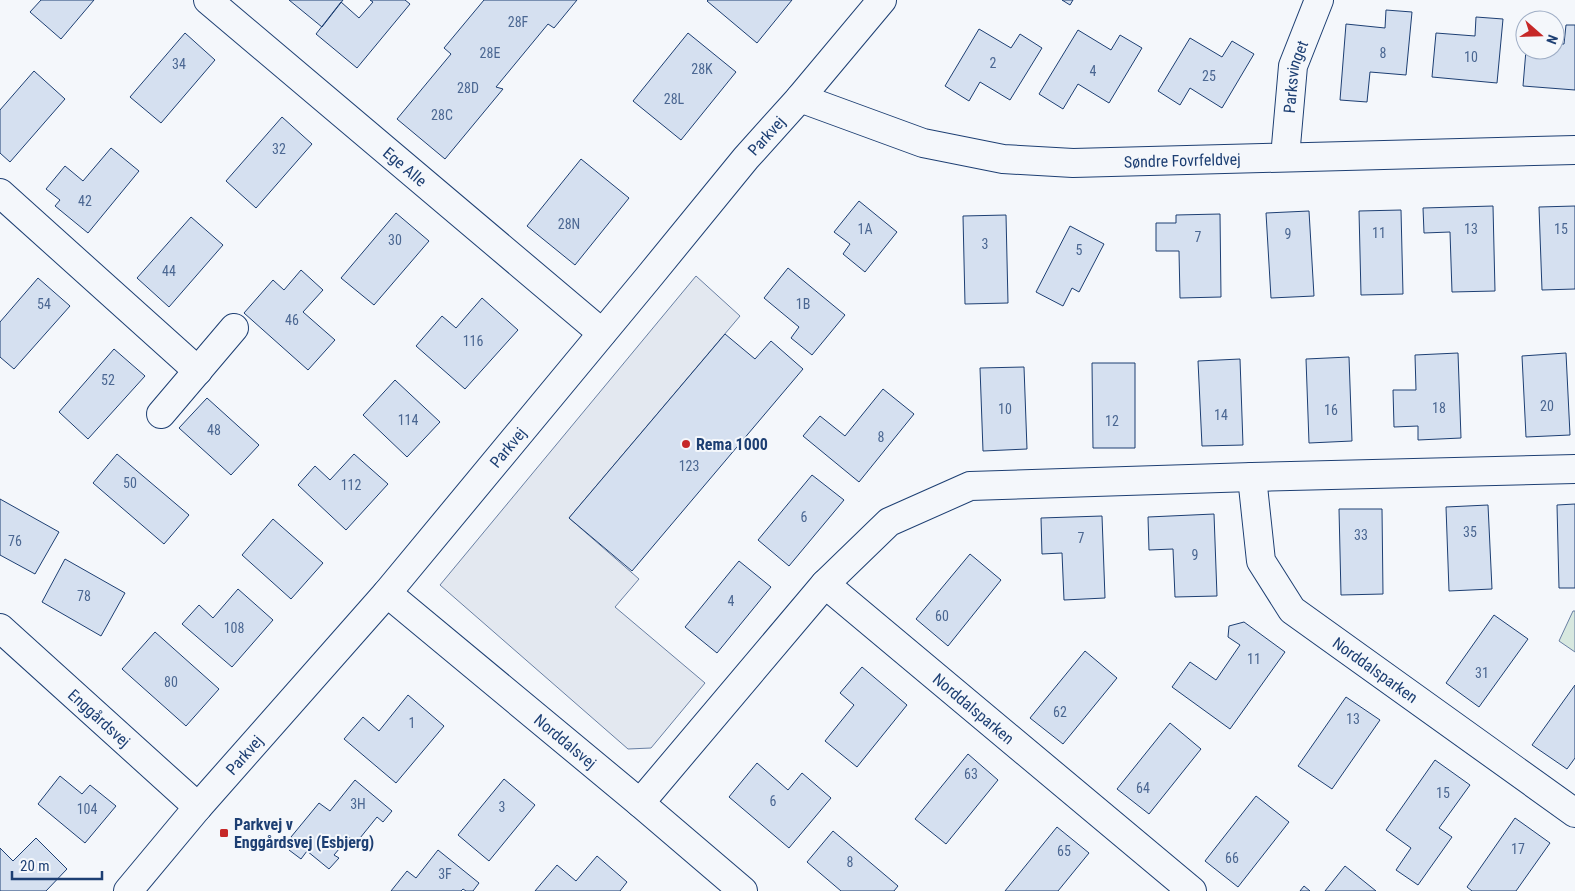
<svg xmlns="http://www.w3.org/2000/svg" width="1575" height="891" font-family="'Roboto Condensed',sans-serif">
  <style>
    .green { fill: #d7e8df; stroke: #687fa3 }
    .parking { fill: #e3e8f0; stroke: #687fa3 }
    .building { fill: #d5e0f0; stroke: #1d3f73 }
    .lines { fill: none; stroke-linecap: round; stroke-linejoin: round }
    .minor-casing { stroke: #1d3f73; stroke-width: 30 }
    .minor { stroke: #f4f7fb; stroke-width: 28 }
    .poi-dot { fill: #c62828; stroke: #f4f7fb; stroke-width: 2 }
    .labels { text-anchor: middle; stroke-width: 4; stroke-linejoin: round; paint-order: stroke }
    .number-label { font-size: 14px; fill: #4b6792 }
    .street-label { font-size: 16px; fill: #1d3f73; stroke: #f4f7fb }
    .poi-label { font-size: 16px; font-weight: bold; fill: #1d3f73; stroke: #f4f7fb; text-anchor: start }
  </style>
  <rect width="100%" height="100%" fill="#f4f7fb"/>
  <path class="green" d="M 1573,611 L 1575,611 L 1575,652 L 1559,641 Z"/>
  <path class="parking" d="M 696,276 L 740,316 L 569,518 L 639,579 L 615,607 L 705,683 L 651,748 L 628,749 L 440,585 Z"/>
  <path class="building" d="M 41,0 L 94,0 L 61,39 L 30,12 Z
    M 289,0 L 343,0 L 322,27 Z
    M 370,0 L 405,0 L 410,4 L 357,68 L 316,34 L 341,2 L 359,18 L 373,2 Z
    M 484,0 L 577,0 L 554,28 L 548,24 L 496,87 L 503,89 L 445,159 L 397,119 L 451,54 L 444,48 Z
    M 708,0 L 792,0 L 757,43 L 707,1 Z
    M 1062,0 L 1073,0 L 1070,5 Z
    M 1386,10 L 1412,12 L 1406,75 L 1370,72 L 1367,102 L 1340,100 L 1346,24 L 1385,28 Z
    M 1476,17 L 1503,19 L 1497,83 L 1432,77 L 1436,33 L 1475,36 Z
    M 1566,25 L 1575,25 L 1575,90 L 1523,86 L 1526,50 L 1555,50 L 1555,44 L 1564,44 Z
    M 979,29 L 1011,48 L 1020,34 L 1042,48 L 1010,100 L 980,82 L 969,101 L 945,86 Z
    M 1078,30 L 1111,50 L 1120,35 L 1142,48 L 1109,103 L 1078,84 L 1063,109 L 1039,94 Z
    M 185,33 L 215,60 L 161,123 L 130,97 Z
    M 688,33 L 736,72 L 681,140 L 633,101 Z
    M 1190,38 L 1222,57 L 1232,41 L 1254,54 L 1222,108 L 1190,88 L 1180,105 L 1158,91 Z
    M 34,71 L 65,99 L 10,162 L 0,153 L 0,110 Z
    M 282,117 L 312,144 L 256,208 L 226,181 Z
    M 111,148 L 139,171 L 88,233 L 55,206 L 60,200 L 46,189 L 65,166 L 83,181 Z
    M 581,159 L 629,198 L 575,265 L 527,226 Z
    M 859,201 L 897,232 L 865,272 L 843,254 L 850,244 L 834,232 Z
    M 1493,206 L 1495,291 L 1452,292 L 1450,232 L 1424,233 L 1423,208 Z
    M 1575,206 L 1575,289 L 1542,290 L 1539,207 Z
    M 1401,210 L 1403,294 L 1361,295 L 1359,211 Z
    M 1309,211 L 1314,296 L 1271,298 L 1266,213 Z
    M 396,213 L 429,241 L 374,305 L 341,278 Z
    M 1220,214 L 1221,297 L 1180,298 L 1179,251 L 1156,251 L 1156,223 L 1176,223 L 1176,215 Z
    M 1006,215 L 1008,303 L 965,304 L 963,216 Z
    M 191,217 L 223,245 L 169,307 L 137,278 Z
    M 1070,226 L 1104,244 L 1079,292 L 1072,288 L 1063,306 L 1036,292 Z
    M 788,268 L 845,315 L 812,355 L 791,338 L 799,327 L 764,298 Z
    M 301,270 L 323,290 L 303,312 L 335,340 L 308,370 L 244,313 L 273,280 L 284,290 Z
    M 38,278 L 70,306 L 14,369 L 0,357 L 0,322 Z
    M 482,298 L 518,330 L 465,389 L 416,346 L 442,316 L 456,328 Z
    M 725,334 L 755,359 L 771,341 L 803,369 L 632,571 L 569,518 Z
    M 114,349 L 145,376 L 88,439 L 59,412 Z
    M 1458,353 L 1461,438 L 1418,440 L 1418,426 L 1394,427 L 1393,390 L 1416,390 L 1415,355 Z
    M 1566,353 L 1570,435 L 1526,437 L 1522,356 Z
    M 1349,357 L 1352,441 L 1309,443 L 1306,359 Z
    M 1240,359 L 1243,445 L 1202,446 L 1198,361 Z
    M 1092,363 L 1135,363 L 1135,448 L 1093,448 Z
    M 1024,367 L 1027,449 L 983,451 L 980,368 Z
    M 395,380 L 440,422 L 407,457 L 363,415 Z
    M 883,389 L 914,414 L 859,482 L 803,436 L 820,416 L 845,436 Z
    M 207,398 L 259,445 L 231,475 L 179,428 Z
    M 117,454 L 189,515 L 164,544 L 93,483 Z
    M 354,454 L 388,484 L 346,530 L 298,485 L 315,466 L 330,480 Z
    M 812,475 L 844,500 L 789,566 L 758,540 Z
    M 0,499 L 59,532 L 35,574 L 0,555 Z
    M 1575,504 L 1575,588 L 1559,588 L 1557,505 Z
    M 1488,505 L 1492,589 L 1449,591 L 1446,507 Z
    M 1339,509 L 1382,509 L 1383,594 L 1341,595 Z
    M 1214,514 L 1217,596 L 1175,597 L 1173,549 L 1149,550 L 1148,517 Z
    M 1102,516 L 1105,598 L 1064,600 L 1062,553 L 1042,554 L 1041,518 Z
    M 273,519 L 323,563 L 291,599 L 242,555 Z
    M 970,554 L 1001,580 L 948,646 L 916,619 Z
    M 65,559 L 125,593 L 101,636 L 42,602 Z
    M 739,561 L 771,587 L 717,653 L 685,627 Z
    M 238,589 L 273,620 L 232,667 L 182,624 L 199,605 L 213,618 Z
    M 1494,615 L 1528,639 L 1479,707 L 1446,683 Z
    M 1244,622 L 1285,652 L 1230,729 L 1172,687 L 1190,662 L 1216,680 L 1240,645 L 1228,637 L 1229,626 Z
    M 155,632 L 219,689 L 186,726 L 122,669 Z
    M 1085,651 L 1117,678 L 1063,744 L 1030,718 Z
    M 862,667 L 907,705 L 857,767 L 825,741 L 854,705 L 840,693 Z
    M 1575,685 L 1575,758 L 1567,769 L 1532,745 Z
    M 408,695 L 444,726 L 396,783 L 344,739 L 363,717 L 379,731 Z
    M 1346,697 L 1380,720 L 1332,789 L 1298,766 Z
    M 1170,723 L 1201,749 L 1149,814 L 1117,789 Z
    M 968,754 L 998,780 L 946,844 L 915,819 Z
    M 1435,760 L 1470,785 L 1439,828 L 1452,837 L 1418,885 L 1396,870 L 1411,848 L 1386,830 Z
    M 757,763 L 788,790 L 802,773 L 831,798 L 789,848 L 729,797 Z
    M 60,776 L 82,794 L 90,785 L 116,806 L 85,843 L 38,804 Z
    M 504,779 L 535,805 L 489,861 L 458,835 Z
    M 355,780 L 392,811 L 383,822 L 377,817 L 356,843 L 349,837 L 334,855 L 339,858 L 329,869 L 307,851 L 301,859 L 289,850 L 296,841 L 291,837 L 319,803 L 330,811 Z
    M 1256,796 L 1289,822 L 1238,887 L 1205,861 Z
    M 1515,818 L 1550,843 L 1516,891 L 1472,891 L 1467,887 Z
    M 1057,827 L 1089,853 L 1058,891 L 1005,891 Z
    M 833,831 L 898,886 L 894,891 L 841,891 L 807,862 Z
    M 36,838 L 67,869 L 46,891 L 0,891 L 0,848 L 13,861 Z
    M 438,850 L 479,883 L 473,891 L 466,891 L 463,889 L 461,891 L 391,891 L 407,871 L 416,878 Z
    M 597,856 L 627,882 L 620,891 L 535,891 L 557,865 L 576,881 Z
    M 1345,866 L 1376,891 L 1325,891 Z
    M 1304,886 L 1310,891 L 1300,891 Z"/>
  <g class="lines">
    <defs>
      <g id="minor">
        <path id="s1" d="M 208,0 L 602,333"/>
        <path id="s2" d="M 800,98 L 923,143 L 1003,159 L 1073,163 L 1575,150"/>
        <path id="s3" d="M 1285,157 L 1293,66 L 1319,0"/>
        <path d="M 0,193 L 198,371"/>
        <path d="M 161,414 L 234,328"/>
        <path id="s4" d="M 1252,477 L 1261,561 L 1292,610 L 1575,813"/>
        <path id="s5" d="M 825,584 L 1192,891"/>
        <path id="s6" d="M 387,593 L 640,803 L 743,891"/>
        <path id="s7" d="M 0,628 L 198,807"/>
        <path d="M 640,803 L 825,584 L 889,522 L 970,486 L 1252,477 L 1575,469"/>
        <path id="s8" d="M 128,891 L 198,807 L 387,593 L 648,278 L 746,158 L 800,98 L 882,0"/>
      </g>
    </defs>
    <use href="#minor" class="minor-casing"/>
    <use href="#minor" class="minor"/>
  </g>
  <g class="poi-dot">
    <circle cx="686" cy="444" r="5"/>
    <rect x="219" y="828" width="10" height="10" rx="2.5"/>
  </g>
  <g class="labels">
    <g class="number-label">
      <text x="518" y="27">28F</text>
      <text x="490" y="58">28E</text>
      <text x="1383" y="58">8</text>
      <text x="1471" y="62">10</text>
      <text x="993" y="68">2</text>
      <text x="179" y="69">34</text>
      <text x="702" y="74">28K</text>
      <text x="1093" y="76">4</text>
      <text x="1209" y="81">25</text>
      <text x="468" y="93">28D</text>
      <text x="674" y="104">28L</text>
      <text x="442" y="120">28C</text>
      <text x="279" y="154">32</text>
      <text x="85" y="206">42</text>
      <text x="569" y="229">28N</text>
      <text x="865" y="234">1A</text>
      <text x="1471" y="234">13</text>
      <text x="1561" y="234">15</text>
      <text x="1379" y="238">11</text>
      <text x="1288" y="239">9</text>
      <text x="1198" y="242">7</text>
      <text x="395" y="245">30</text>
      <text x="985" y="249">3</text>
      <text x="1079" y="255">5</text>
      <text x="169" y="276">44</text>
      <text x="44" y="309">54</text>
      <text x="803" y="309">1B</text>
      <text x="292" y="325">46</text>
      <text x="473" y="346">116</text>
      <text x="108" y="385">52</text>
      <text x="1547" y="411">20</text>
      <text x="1439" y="413">18</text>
      <text x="1005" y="414">10</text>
      <text x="1331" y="415">16</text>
      <text x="1221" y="420">14</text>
      <text x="408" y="425">114</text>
      <text x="1112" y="426">12</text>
      <text x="214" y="435">48</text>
      <text x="881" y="442">8</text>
      <text x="689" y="471">123</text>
      <text x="130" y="488">50</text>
      <text x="351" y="490">112</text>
      <text x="804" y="522">6</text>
      <text x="1470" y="537">35</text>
      <text x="1361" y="540">33</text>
      <text x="1081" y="543">7</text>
      <text x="15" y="546">76</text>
      <text x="1195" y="560">9</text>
      <text x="84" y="601">78</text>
      <text x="731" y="606">4</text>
      <text x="942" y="621">60</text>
      <text x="234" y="633">108</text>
      <text x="1254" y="664">11</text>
      <text x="1482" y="678">31</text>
      <text x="171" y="687">80</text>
      <text x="1060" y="717">62</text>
      <text x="1353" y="724">13</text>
      <text x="412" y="728">1</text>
      <text x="971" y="779">63</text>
      <text x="1143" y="793">64</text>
      <text x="1443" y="798">15</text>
      <text x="773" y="806">6</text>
      <text x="358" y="809">3H</text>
      <text x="502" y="812">3</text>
      <text x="87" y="814">104</text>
      <text x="1518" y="854">17</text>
      <text x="1064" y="856">65</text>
      <text x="1232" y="863">66</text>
      <text x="850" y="867">8</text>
      <text x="445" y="879">3F</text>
    </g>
    <g class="street-label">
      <text dy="6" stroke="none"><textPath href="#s3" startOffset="81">Parksvinget</textPath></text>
      <text dy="6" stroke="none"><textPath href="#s8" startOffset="989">Parkvej</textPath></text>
      <text dy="6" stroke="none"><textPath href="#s2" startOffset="392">Søndre Fovrfeldvej</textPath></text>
      <text dy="6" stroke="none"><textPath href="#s1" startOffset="258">Ege Alle</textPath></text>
      <text dy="6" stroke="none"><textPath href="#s8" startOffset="584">Parkvej</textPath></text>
      <text dy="6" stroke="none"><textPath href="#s4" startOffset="245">Norddalsparken</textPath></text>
      <text dy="6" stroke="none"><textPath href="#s5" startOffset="194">Norddalsparken</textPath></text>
      <text dy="6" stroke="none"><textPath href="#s7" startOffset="134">Enggårdsvej</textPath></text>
      <text dy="6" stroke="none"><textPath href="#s6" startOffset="232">Norddalsvej</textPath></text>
      <text dy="6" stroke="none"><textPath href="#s8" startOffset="179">Parkvej</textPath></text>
    </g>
    <g class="poi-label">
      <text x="696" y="450">Rema 1000</text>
      <text x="234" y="830">Parkvej v<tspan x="234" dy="18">Enggårdsvej (Esbjerg)</tspan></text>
    </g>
  </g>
  <g transform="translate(1540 35) rotate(110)"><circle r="24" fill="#f4f7fb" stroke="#9eadc5"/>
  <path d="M0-4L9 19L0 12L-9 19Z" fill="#c62828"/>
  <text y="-8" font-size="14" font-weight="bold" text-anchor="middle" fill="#1d3f73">N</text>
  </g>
  <path d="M12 871v8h90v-8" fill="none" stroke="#1d3f73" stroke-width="2.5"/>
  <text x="20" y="871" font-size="15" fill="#1d3f73" stroke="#f4f7fb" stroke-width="4" paint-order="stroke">20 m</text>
</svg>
